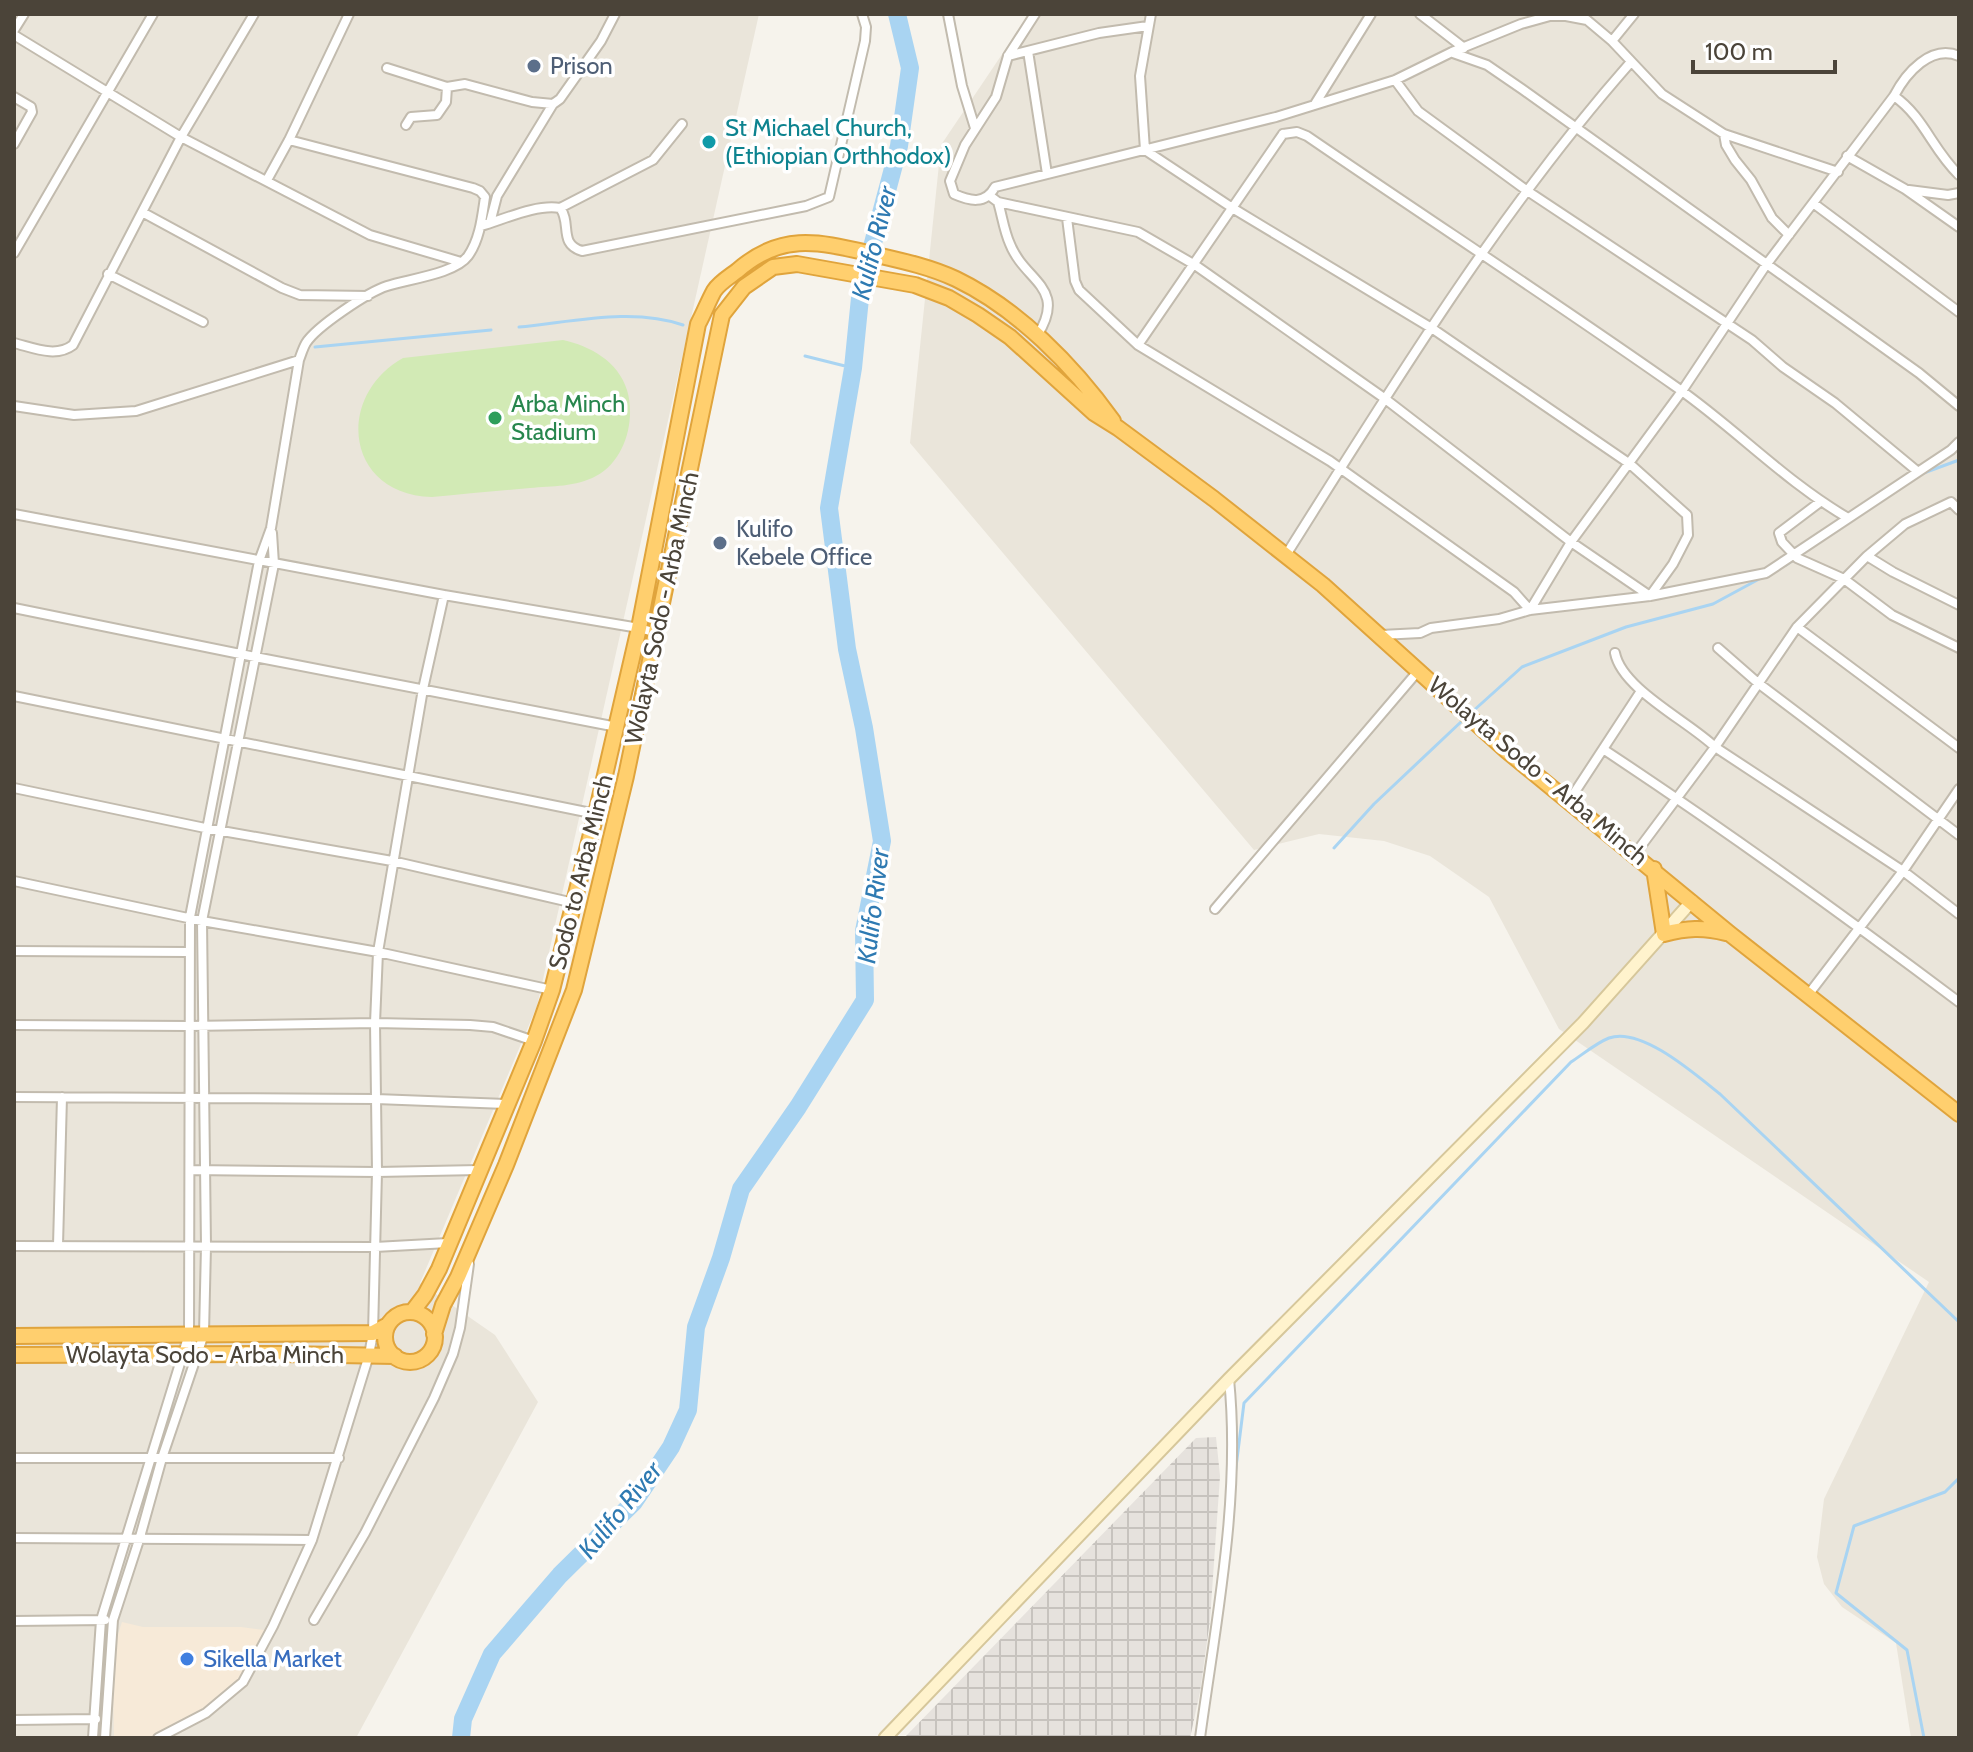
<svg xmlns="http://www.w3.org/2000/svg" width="1973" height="1752" font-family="Cabin,sans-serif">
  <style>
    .residential { fill: #eae5da }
    .commercial { fill: #f7ead8 }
    .industrial { fill: url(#industrial-grid) }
    .pitch { fill: #d2eab5 }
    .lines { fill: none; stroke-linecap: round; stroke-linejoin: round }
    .stream { stroke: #a9d4f2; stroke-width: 3 }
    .river { stroke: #a9d4f2; stroke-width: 18 }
    .street-casing { stroke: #c2bbae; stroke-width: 12 }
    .secondary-casing { stroke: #d6c79b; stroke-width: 15 }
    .highway-casing { stroke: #e0a43c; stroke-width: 18 }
    .street { stroke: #fff; stroke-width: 8 }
    .secondary { stroke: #fff3cd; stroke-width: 11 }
    .highway { stroke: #ffcf6e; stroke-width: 14 }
    .service-dot { fill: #5c6f8a; stroke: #fff; stroke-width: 3 }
    .culture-dot { fill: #0f9aa8; stroke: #fff; stroke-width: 3 }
    .leisure-dot { fill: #2e9e5b; stroke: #fff; stroke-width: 3 }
    .shop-dot { fill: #3f7fe0; stroke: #fff; stroke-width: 3 }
    .labels { text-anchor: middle; stroke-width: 7; stroke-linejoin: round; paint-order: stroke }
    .service-label { font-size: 24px; fill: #4e5e75; stroke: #fff; text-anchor: start }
    .culture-label { font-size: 24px; fill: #0d838f; stroke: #fff; text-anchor: start }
    .leisure-label { font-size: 24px; fill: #27864d; stroke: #fff; text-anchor: start }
    .street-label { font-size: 24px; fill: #4b4439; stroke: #fff }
    .shop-label { font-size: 24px; fill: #366cbe; stroke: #fff; text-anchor: start }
    .water-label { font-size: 26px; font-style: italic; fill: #2e7ab2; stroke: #fff }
  </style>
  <defs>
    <pattern id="industrial-grid" width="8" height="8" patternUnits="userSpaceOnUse" patternTransform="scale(2)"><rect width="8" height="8" fill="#e6e2dd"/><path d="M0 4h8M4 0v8" fill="none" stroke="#c7c3be"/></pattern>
  </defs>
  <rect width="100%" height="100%" fill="#f6f3ec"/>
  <path class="residential" d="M 14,14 L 759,14 L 537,1006 L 420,1283 L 495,1335 L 538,1402 L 356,1738 L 14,1738 Z
    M 1029,14 L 1959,14 L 1959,1738 L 1911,1738 L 1896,1643 L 1842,1607 L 1824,1584 L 1817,1557 L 1824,1499 L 1929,1282 L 1559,1029 L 1489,897 L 1430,856 L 1384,841 L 1319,834 L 1254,850 L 910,443 L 941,145 Z"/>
  <path class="commercial" d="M 122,1622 L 143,1627 L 241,1627 L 272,1631 L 245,1680 L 165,1738 L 114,1738 L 113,1689 L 117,1637 Z"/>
  <path class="industrial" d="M 1216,1437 L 1220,1476 L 1210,1620 L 1200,1692 L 1190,1738 L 904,1738 L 1196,1438 Z"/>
  <path class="pitch" d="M 563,340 C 590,346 618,361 627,390 C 636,420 625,461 596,476 C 576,487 552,486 530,488 C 497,491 464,494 432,497 C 346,495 334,397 403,358 Z"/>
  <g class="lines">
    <path class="stream" d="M 519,327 C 572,322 633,307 683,325
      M 315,347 L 491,330
      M 805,356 L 853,368
      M 1921,474 L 1959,460
      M 1786,565 L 1806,551
      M 1472,712 L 1522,667 L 1626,627 L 1713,604 L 1761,578
      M 1334,848 L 1374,804 L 1463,720
      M 1235,1475 L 1244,1403 L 1571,1062 C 1582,1055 1596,1043 1609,1038 C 1641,1026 1696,1075 1720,1094 L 1959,1322
      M 1924,1738 L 1907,1650 L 1836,1593 L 1854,1526 L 1945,1492 L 1959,1478"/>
    <path class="river" d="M 461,1738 L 463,1719 L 492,1654 L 560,1575 L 634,1502 L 671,1447 L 688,1410 L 696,1327 L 721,1258 L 741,1189 L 798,1107 L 865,1000 L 864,931 L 882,841 L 864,728 L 847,649 L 829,508 L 853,368 L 861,288 L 899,146 L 910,68 L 897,14"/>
    <defs>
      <path id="street" d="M 948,14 L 962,86 L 975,128
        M 1035,14 L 1008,56 L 996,97 L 965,145 L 950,181 L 954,194 C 970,201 985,205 995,187 L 1276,117 L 1395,80 L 1452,52 L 1521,24 L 1550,16 L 1566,16 L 1587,20 L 1612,41 L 1662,94 L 1724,134 L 1838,172
        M 1151,14 L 1140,76 L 1145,150 L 1234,209 L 1433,329 L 1630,464 L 1687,515 L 1688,535 L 1673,564 L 1650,596
        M 1420,14 L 1464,48
        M 14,30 L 24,14
        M 14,35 L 181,137 L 370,235 L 461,262
        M 1612,41 L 1634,14
        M 1028,51 L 1047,174
        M 1453,53 L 1487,65 L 1522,89 L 1919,373 L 1959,406
        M 1008,56 L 1099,33 L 1148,26
        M 387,68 L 447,87 L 465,84 L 532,102 L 553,104 L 560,99 L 601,41 L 615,14
        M 1395,80 L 1418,111 L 1526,190 L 1752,340 L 1783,367 L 1835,403 L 1917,471
        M 1894,96 C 1924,117 1932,149 1959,175
        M 14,97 L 31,107 L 32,112 L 14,144
        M 1315,104 L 1371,14
        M 406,125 L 411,117 L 437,115 L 446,102 L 447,87
        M 1283,134 L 1297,132 L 1307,136 C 1431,221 1557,303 1679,389 C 1737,430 1786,482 1848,518
        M 1724,134 L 1726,145 L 1735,160 L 1751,180 L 1772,218 L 1789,235
        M 1847,156 L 1905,189 L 1959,227
        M 267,180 L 289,140 L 349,14
        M 1909,190 L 1948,195 L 1959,193
        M 990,196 L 998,202 L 1138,232 L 1195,265 L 1384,398 L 1571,542 L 1650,596
        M 998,202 C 1002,215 1004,231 1010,244 C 1025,282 1068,287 1037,336
        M 1813,203 L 1959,312
        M 560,208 C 572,223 558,244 582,251 L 806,206 L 829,197 L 865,41 L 866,27 L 862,14
        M 142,212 L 282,288 L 300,295 L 368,296
        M 1067,218 L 1075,281 L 1079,290 L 1138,345 L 1330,461 L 1514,592 L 1530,610
        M 490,223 L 497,196 L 553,104
        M 481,226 C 505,219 536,204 560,208 L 653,160 L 682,124
        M 14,253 L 153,14
        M 108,274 L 203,322
        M 14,343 C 34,348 56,358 73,345 L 181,137 L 254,14
        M 1138,345 L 1283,134
        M 14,406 L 74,415 L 136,411 L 299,360
        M 1820,502 L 1779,533 L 1782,542 L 1797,558 L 1844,579 L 1892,615 L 1959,648
        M 1959,510 L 1951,502 L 1905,524 L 1867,556 L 1893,572 L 1959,605
        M 14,514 L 444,595 L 639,628 L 657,633
        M 1286,555 C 1392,387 1498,213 1630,63
        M 14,608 L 255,657 L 617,727
        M 1530,610 L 1571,542 L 1682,391 L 1766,265 L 1894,96 C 1906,73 1931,44 1959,56
        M 1797,627 L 1959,748
        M 1381,635 L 1420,633 L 1431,628 L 1499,619 L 1530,610 L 1650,596 L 1766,573 L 1951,450 L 1959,442
        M 1718,648 L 1758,683 L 1959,835
        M 1615,653 C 1622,689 1688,721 1715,747 L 1903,871 L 1959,914
        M 14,696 L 596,814
        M 1603,749 C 1724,829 1842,914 1959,1002
        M 14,788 L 205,828 L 392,861 L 574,903
        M 1569,801 L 1641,691
        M 1635,854 L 1715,747 L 1797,627 L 1867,556
        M 14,881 L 202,921 L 378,952 L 552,990
        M 1215,909 L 1419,670
        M 14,951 L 188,952
        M 1808,995 L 1903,871 L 1959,789
        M 14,1025 L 189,1026 L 375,1023 L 470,1025 L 493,1027 L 534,1041
        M 14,1097 L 376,1099 L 506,1104
        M 191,1170 L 377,1172 L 479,1170
        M 58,1245 L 62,1097
        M 14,1246 L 375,1247 L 448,1243
        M 14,1458 L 339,1458
        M 14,1538 L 312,1540
        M 314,1620 L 365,1533 L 434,1398 L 453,1354 L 460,1328 L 469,1264
        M 14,1621 L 105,1620
        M 14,1720 L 96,1719
        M 93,1738 L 101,1620 L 189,1334 L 190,917 L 259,561 L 271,528 L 299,360 C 301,355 303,348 306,343 C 316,327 368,292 387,286 C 408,279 455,274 468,256 C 480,239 482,217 485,197 L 480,191 L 473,188 L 289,140
        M 105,1738 L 113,1620 L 140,1537 L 162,1458 L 204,1334 L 206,1246 L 202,921 L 274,564 L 272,533
        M 158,1738 L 206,1713 L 243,1682 L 273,1626 L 312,1540 L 369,1355 L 373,1333 L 377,1172 L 375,1023 L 378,952 L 423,689 L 444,595
        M 1200,1738 C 1216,1620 1241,1498 1229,1379"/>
      <path id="secondary" d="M 885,1738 L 1229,1379 L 1583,1023 L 1692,901"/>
      <path id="highway" d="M 1654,869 L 1664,934 C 1687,928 1703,927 1726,933
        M 412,1312 L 425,1295 L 439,1269 L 534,1041 L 552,990 L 596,814 L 639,628 L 698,324 C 704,313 708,302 714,291 C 719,283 729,277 737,271 C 780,233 816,241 868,253 C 898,260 928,266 956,279 C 1018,309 1073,365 1113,421
        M385 1337a25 25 0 1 1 50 0a25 25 0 1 1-50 0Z
        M 434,1334 L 443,1305 L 458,1277 L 506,1165 L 574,990 L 626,776 L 722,315 L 744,287 L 773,267 L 797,264 L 915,285 L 949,298 L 978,315 L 1010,337 L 1094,413 L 1118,428 L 1214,499 L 1323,585 L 1507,751 L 1730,934 L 1959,1114
        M 14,1336 L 373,1333 L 388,1325
        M 14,1355 L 282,1354 L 395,1356"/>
    </defs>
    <use href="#street" class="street-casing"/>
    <use href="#secondary" class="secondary-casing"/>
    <use href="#highway" class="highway-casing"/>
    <use href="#street" class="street"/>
    <use href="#secondary" class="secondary"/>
    <use href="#highway" class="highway"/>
  </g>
  <g class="service-dot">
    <circle cx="534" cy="66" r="8"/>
    <circle cx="720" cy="543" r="8"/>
  </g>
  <circle class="culture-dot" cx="709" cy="142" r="8"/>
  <circle class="leisure-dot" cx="495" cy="418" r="8"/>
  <circle class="shop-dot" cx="187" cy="1659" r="8"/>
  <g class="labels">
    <g class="service-label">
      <text x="550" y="74">Prison</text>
      <text x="736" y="537">Kulifo<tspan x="736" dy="28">Kebele Office</tspan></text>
    </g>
    <g class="culture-label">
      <text x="725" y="136">St Michael Church,<tspan x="725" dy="28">(Ethiopian Orthhodox)</tspan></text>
    </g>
    <g class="leisure-label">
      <text x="511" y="412">Arba Minch<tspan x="511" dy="28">Stadium</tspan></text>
    </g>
    <g class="street-label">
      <text transform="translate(662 608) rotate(-78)" y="8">Wolayta Sodo - Arba Minch</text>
      <text transform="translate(1538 771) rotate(40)" y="8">Wolayta Sodo - Arba Minch</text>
      <text transform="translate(581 872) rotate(-76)" y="8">Sodo to Arba Minch</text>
      <text x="205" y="1363">Wolayta Sodo - Arba Minch</text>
    </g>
    <g class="shop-label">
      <text x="203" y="1667">Sikella Market</text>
    </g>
    <g class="water-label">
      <text transform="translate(874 243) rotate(-76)" y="9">Kulifo River</text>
      <text transform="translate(873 906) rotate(-83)" y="9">Kulifo River</text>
      <text transform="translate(620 1510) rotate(-51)" y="9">Kulifo River</text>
    </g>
  </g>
  <rect width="1973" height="1752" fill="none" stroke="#4b4439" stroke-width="32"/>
  <path d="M1693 60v12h142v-12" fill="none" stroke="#4b4439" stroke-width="4"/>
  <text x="1705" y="60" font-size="24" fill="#4b4439" stroke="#ffffff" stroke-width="6" paint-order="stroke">100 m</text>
</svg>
